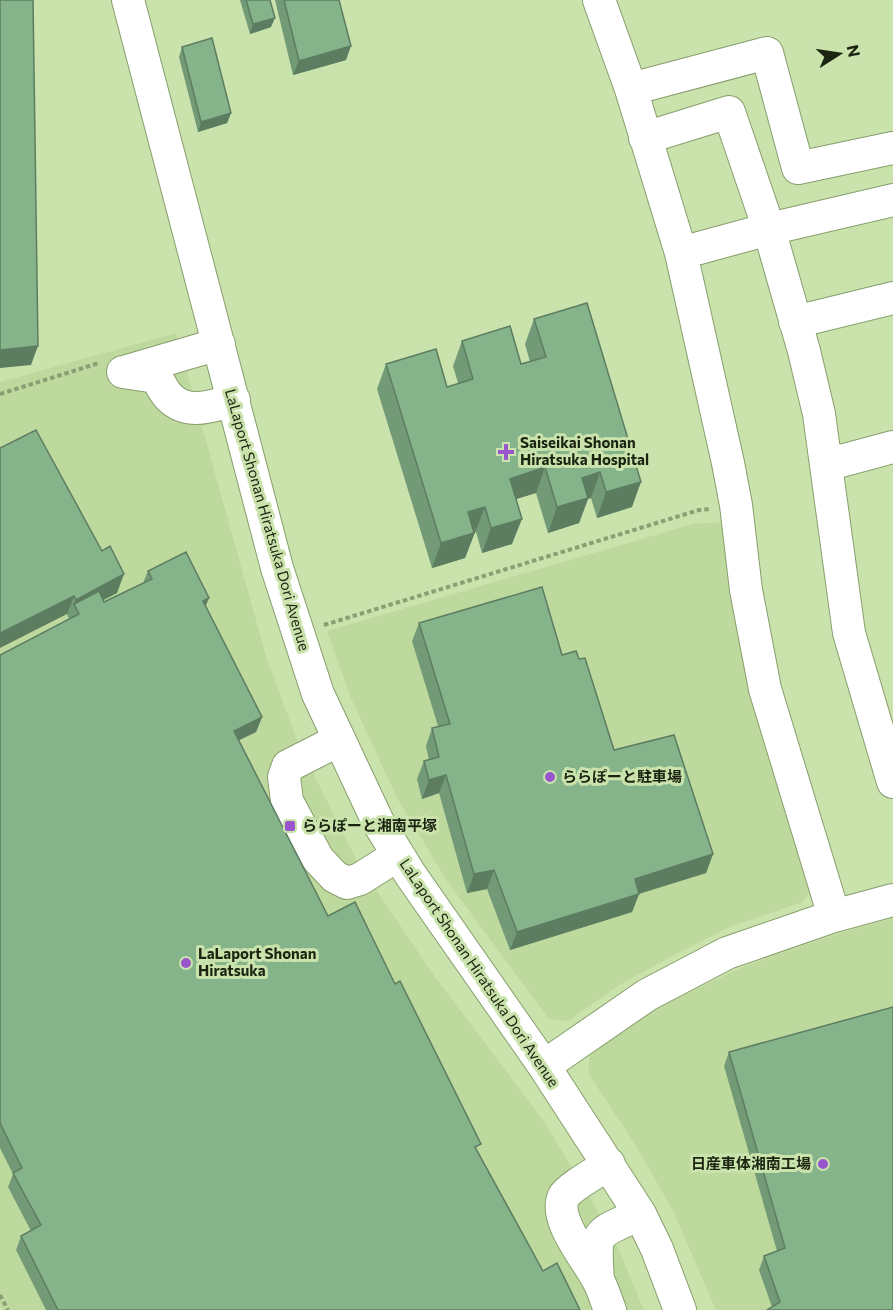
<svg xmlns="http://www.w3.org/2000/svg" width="893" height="1310" font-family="Commissioner,'Noto Sans JP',sans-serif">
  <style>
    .built { fill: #bed99d }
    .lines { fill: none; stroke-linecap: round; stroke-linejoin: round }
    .minor-casing { stroke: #879e6c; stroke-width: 34 }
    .path { stroke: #8b9e74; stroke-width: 4; stroke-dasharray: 4.5 3; stroke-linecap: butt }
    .minor { stroke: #fff; stroke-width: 32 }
    .wall { fill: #729a77 }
    .shaded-wall { fill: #5d7d61 }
    .building { fill: #85b38a; stroke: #5d7d61; stroke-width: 1.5 }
    .poi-dot { fill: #9956cc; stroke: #cae3ad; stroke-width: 2 }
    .labels { text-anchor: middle; stroke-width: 6; stroke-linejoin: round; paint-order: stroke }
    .poi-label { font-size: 15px; font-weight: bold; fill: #1b2410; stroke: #cae3ad; text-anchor: start }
    .street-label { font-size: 15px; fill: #1b2410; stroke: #cae3ad }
  </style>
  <rect width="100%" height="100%" fill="#cae3ad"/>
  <path class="built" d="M 176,333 L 266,656 L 298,743 L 358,863 L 435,977 L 545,1123 L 590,1197 L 618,1248 L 644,1310 L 2,1310 L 0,1306 L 0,382 Z
    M 721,522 L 758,709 L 812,887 L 803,902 L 732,926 L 684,950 L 621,984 L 568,1021 L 549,1019 L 447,881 L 397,798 L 350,696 L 327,631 L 693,524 Z
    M 893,918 L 893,1310 L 716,1310 L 673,1211 L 638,1149 L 588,1073 L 590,1052 L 667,1002 L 748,965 L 837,934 Z"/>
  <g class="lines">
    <defs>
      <path id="minor" d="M 128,0 L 277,568 L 318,694 L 378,822 L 410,874 L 544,1066 L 640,1214 L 657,1249 L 680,1310
        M 599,0 L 631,89 L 681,253 L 728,463 L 736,505 L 746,590 L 765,689 L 834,916
        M 631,89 L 767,53 L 798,168 L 893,148
        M 645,138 L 729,112 L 769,229 L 804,351 L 819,414 L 849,633 L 893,782
        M 681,253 L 769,229 L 893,200
        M 795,322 L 893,298
        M 127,371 L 219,344
        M 123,372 L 156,377 C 160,383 164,392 169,397 C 188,416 212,406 234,400
        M 826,465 L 893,447
        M 339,740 L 288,766 L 284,777 L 287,801 L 318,859 L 335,877 L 347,883 L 360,879 L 398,855
        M 544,1066 L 647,995 L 727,953 L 834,916 L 893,900
        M 609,1164 C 600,1170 567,1189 564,1196 C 552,1219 588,1260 598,1280 C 603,1289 606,1300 610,1310
        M 598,1280 C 594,1228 596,1235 640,1214"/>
    </defs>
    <use href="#minor" class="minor-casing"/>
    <path class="path" d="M 0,394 L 99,363
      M 324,625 L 699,510 L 711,509
      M 0,1295 L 8,1310"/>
    <use href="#minor" class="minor"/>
  </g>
  <path class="wall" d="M 240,0 L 270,0 L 271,27 L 250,34 Z
    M 275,0 L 339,0 L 346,60 L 293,75 Z
    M 182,47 L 231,113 L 227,123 L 198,132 L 179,57 Z
    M 534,319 L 632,507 L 597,518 L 591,498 L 588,499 L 579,523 L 548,533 L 536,493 L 516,499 L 512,544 L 482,553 L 476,532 L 474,533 L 465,558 L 432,568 L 377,389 L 386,364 L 447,387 L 458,383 L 453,366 L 462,341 L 521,364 L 530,362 L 525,344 Z
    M 0,448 L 117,593 L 103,600 L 104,602 L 143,583 L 148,571 L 206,606 L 262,717 L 256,732 L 239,740 L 328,916 L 478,1152 L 543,1271 L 580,1310 L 46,1310 L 16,1250 L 21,1236 L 31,1231 L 8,1187 L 13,1174 L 0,1148 L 0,655 L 69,619 Z
    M 419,623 L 579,659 L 614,750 L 713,854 L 706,873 L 639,894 L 632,912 L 510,950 L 487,889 L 467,893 L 439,793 L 422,799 L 417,779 L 424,761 L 429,760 L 426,746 L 432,728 L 438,726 L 412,641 Z
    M 729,1052 L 893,1310 L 772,1307 L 759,1270 L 764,1256 L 777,1251 L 724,1066 Z"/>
  <path class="shaded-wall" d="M 275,18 L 271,27 L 250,34 L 253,24 Z
    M 351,46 L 346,60 L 293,75 L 299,61 Z
    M 231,113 L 227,123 L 198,132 L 201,122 Z
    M 38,346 L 31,365 L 0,368 L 0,350 Z
    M 545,467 L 536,493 L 500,504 L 510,479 Z
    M 600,472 L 591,498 L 588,499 L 579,523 L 548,533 L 557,507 L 582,478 Z
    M 641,482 L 632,507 L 597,518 L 606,492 Z
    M 485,507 L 465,558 L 432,568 L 441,543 L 468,512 Z
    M 522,519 L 512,544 L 482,553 L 491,528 Z
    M 124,574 L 117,593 L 79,613 L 74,604 L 76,600 Z
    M 74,596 L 67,614 L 0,648 L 0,633 Z
    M 209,598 L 203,613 L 203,601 Z
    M 262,717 L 256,732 L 229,745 L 234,731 Z
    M 446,775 L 439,793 L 422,799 L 429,780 Z
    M 713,854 L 706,873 L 628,897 L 635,879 Z
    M 494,870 L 487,889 L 467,893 L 474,874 Z
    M 639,894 L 632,912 L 510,950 L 517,932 Z"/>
  <path class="building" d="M 0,0 L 33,0 L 38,346 L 0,350 Z
    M 246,0 L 270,0 L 275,18 L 253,24 Z
    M 284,0 L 339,0 L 351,46 L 299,61 Z
    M 212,38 L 231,113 L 201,122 L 182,47 Z
    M 587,303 L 641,482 L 606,492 L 600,472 L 582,478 L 588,498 L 557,507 L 545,467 L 510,479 L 522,519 L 491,528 L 485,507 L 468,512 L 474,533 L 441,543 L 386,364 L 436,349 L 447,387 L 473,379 L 462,341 L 510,326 L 521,364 L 546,357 L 534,319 Z
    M 36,430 L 102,551 L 110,546 L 124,574 L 76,600 L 74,596 L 0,633 L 0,448 Z
    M 186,552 L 209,598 L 203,601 L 262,717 L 234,731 L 328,916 L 355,902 L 395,984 L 400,981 L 481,1144 L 475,1147 L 543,1271 L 557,1263 L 580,1310 L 58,1310 L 21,1236 L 41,1225 L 13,1173 L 22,1168 L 0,1123 L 0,655 L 79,614 L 74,604 L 99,591 L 104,602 L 152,579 L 148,571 Z
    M 542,587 L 562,655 L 576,651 L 579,659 L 585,658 L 614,750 L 674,735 L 713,854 L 635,879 L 639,894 L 517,932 L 494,870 L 474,874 L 446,775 L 429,780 L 424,761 L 439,757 L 432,728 L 450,724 L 419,623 Z
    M 893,1007 L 893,1310 L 767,1310 L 780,1302 L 764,1256 L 785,1248 L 729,1052 Z"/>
  <g class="poi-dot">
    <path d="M503 443h6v6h6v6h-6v6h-6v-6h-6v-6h6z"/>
    <circle cx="550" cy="777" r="6"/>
    <rect x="284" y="820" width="12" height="12" rx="3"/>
    <circle cx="186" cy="963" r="6"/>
    <circle cx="823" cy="1164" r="6"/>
  </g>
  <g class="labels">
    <g class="poi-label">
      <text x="520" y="448">Saiseikai Shonan<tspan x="520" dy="17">Hiratsuka Hospital</tspan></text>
      <text x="562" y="782">ららぽーと駐車場</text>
      <text x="302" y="831">ららぽーと湘南平塚</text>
      <text x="198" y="959">LaLaport Shonan<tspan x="198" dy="17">Hiratsuka</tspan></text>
      <text x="811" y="1169" text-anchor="end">日産車体湘南工場</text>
    </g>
    <g class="street-label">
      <text transform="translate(267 520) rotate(74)" y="5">LaLaport Shonan Hiratsuka Dori Avenue</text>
      <text transform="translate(479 973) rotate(56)" y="5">LaLaport Shonan Hiratsuka Dori Avenue</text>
    </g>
  </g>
  <g transform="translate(839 54) rotate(78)" stroke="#cae3ad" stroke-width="4.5" paint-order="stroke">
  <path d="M0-4.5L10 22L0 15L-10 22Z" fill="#1b2410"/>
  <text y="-9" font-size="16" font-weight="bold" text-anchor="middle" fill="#1b2410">N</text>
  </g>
</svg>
